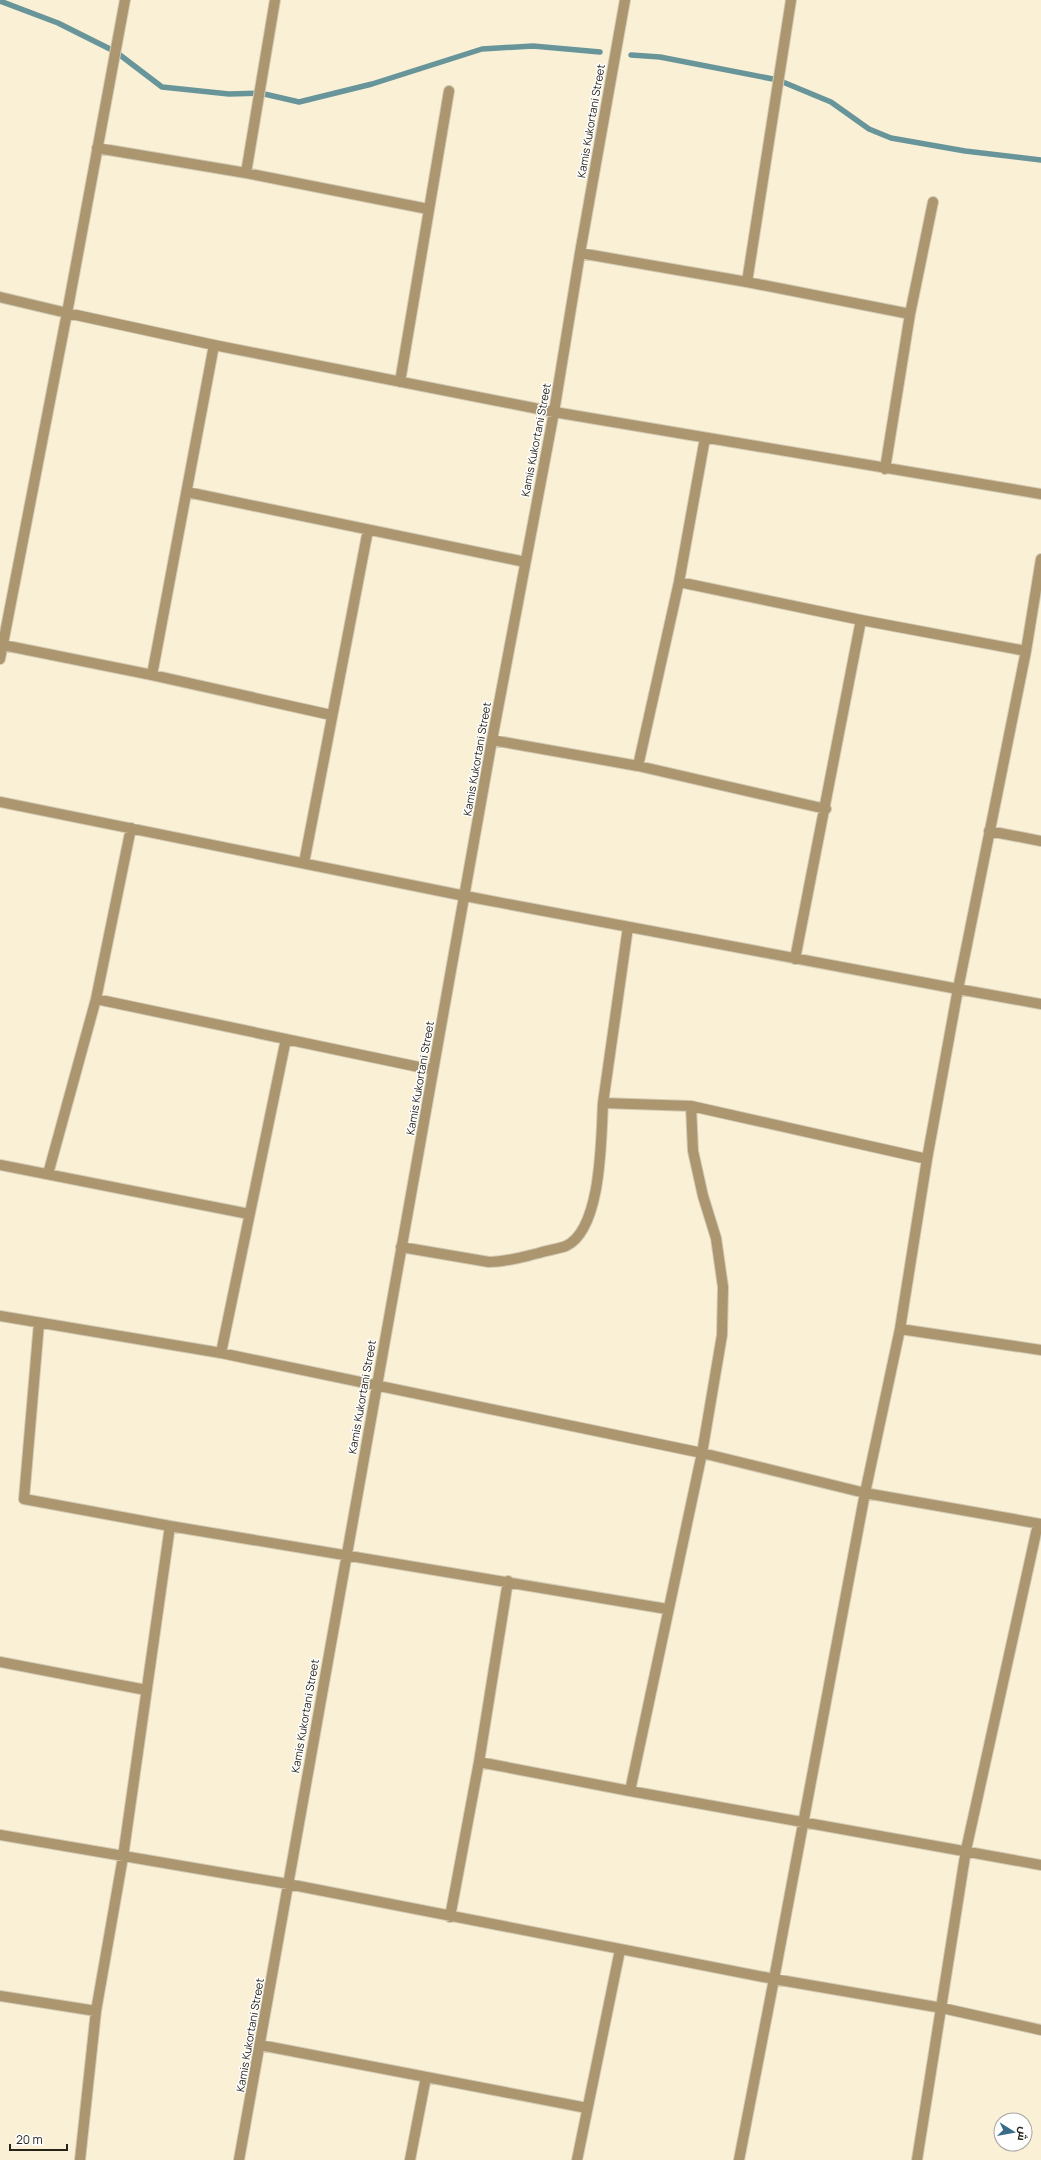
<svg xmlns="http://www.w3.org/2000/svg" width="1041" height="2160" font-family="Manrope,Cairo,sans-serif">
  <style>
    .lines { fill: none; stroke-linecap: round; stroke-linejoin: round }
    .stream { stroke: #68959a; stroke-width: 5.5 }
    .street-casing { stroke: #d3cbb4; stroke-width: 12 }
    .street { stroke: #ab9670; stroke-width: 10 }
    .labels { text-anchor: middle; stroke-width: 3; stroke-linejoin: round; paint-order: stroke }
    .street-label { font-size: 11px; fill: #262319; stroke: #fefefe }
  </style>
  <rect width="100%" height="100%" fill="#f9f0d6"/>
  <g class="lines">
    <path class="stream" d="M 0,1 L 58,23 L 116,52 L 162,87 L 229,94 L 260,93 L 299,102 L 372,84 L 482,49 L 533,46 L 600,52
      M 631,55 L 660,57 L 778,80 L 831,102 L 869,129 L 891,138 L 965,151 L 1041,160"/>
    <defs>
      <path id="street" d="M 97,148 L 246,173 L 428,209
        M 246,173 L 275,0
        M 580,253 L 747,282 L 791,0
        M 747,282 L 910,314 L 885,469
        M 0,297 L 67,313 L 125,0
        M 910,314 L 933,202
        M 400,382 L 449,91
        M 187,492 L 525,562
        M 1041,559 L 1026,651 L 958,989 L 1041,1004
        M 679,582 L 861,620 L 1026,651
        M 3,645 L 152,675 L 331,715
        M 0,659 L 67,313 L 214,345 L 554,412 L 1041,494
        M 152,675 L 214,345
        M 492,740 L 638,766 L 826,809
        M 638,766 L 679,582 L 705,438
        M 0,802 L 465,896 L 958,989 L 927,1159 L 900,1329 L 865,1493 L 1041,1524
        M 989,831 L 1041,841
        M 304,863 L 368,530
        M 628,927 L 603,1103 L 691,1106 L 927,1159
        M 795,959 L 861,620
        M 96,999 L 433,1070
        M 691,1106 L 693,1151 L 703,1196 L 716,1238 L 723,1287 L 722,1335 L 702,1453 L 630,1791 L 1041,1865
        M 0,1165 L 249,1214
        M 48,1174 L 96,999 L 131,828
        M 401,1247 L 489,1262 C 507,1262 522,1257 539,1253 C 548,1250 558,1249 566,1246 C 602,1229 601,1138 603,1103
        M 0,1316 L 221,1353 L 702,1453 L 865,1493 L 774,1979 L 942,2008 L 1041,2030
        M 39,1323 L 24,1499 L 170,1526
        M 900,1329 L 1041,1350
        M 221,1353 L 286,1039
        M 0,1662 L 146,1690
        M 479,1762 L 630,1791
        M 0,1835 L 288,1884 L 774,1979 L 739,2160
        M 450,1917 L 479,1762 L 508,1581
        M 0,1996 L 96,2011
        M 260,2045 L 587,2108
        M 80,2160 L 96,2011 L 123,1857 L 170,1526 L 667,1609
        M 239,2160 L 492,740 L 554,412 L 580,253 L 625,0
        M 410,2160 L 426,2077
        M 577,2160 L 620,1950
        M 917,2160 L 966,1850 L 1038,1524"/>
    </defs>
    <use href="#street" class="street-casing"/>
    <use href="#street" class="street"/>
  </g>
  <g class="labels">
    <g class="street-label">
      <text transform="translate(591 121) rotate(-80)" y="4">Kamis Kukortani Street</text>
      <text transform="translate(536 440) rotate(-79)" y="4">Kamis Kukortani Street</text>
      <text transform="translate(477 759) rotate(-80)" y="4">Kamis Kukortani Street</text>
      <text transform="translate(420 1078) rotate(-80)" y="4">Kamis Kukortani Street</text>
      <text transform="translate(362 1397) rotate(-80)" y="4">Kamis Kukortani Street</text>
      <text transform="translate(305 1716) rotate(-80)" y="4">Kamis Kukortani Street</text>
      <text transform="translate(250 2035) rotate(-80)" y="4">Kamis Kukortani Street</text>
    </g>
  </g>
  <g transform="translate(1013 2132) rotate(101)"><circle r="19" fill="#fefefe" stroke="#a8a6a2"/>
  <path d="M0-3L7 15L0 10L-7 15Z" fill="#376b87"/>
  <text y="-6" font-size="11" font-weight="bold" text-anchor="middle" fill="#262319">ش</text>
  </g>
  <path d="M10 2144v6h57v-6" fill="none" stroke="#262319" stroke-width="2"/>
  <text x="16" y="2144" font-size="12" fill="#262319" stroke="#fefefe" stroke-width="3" paint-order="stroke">20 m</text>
</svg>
